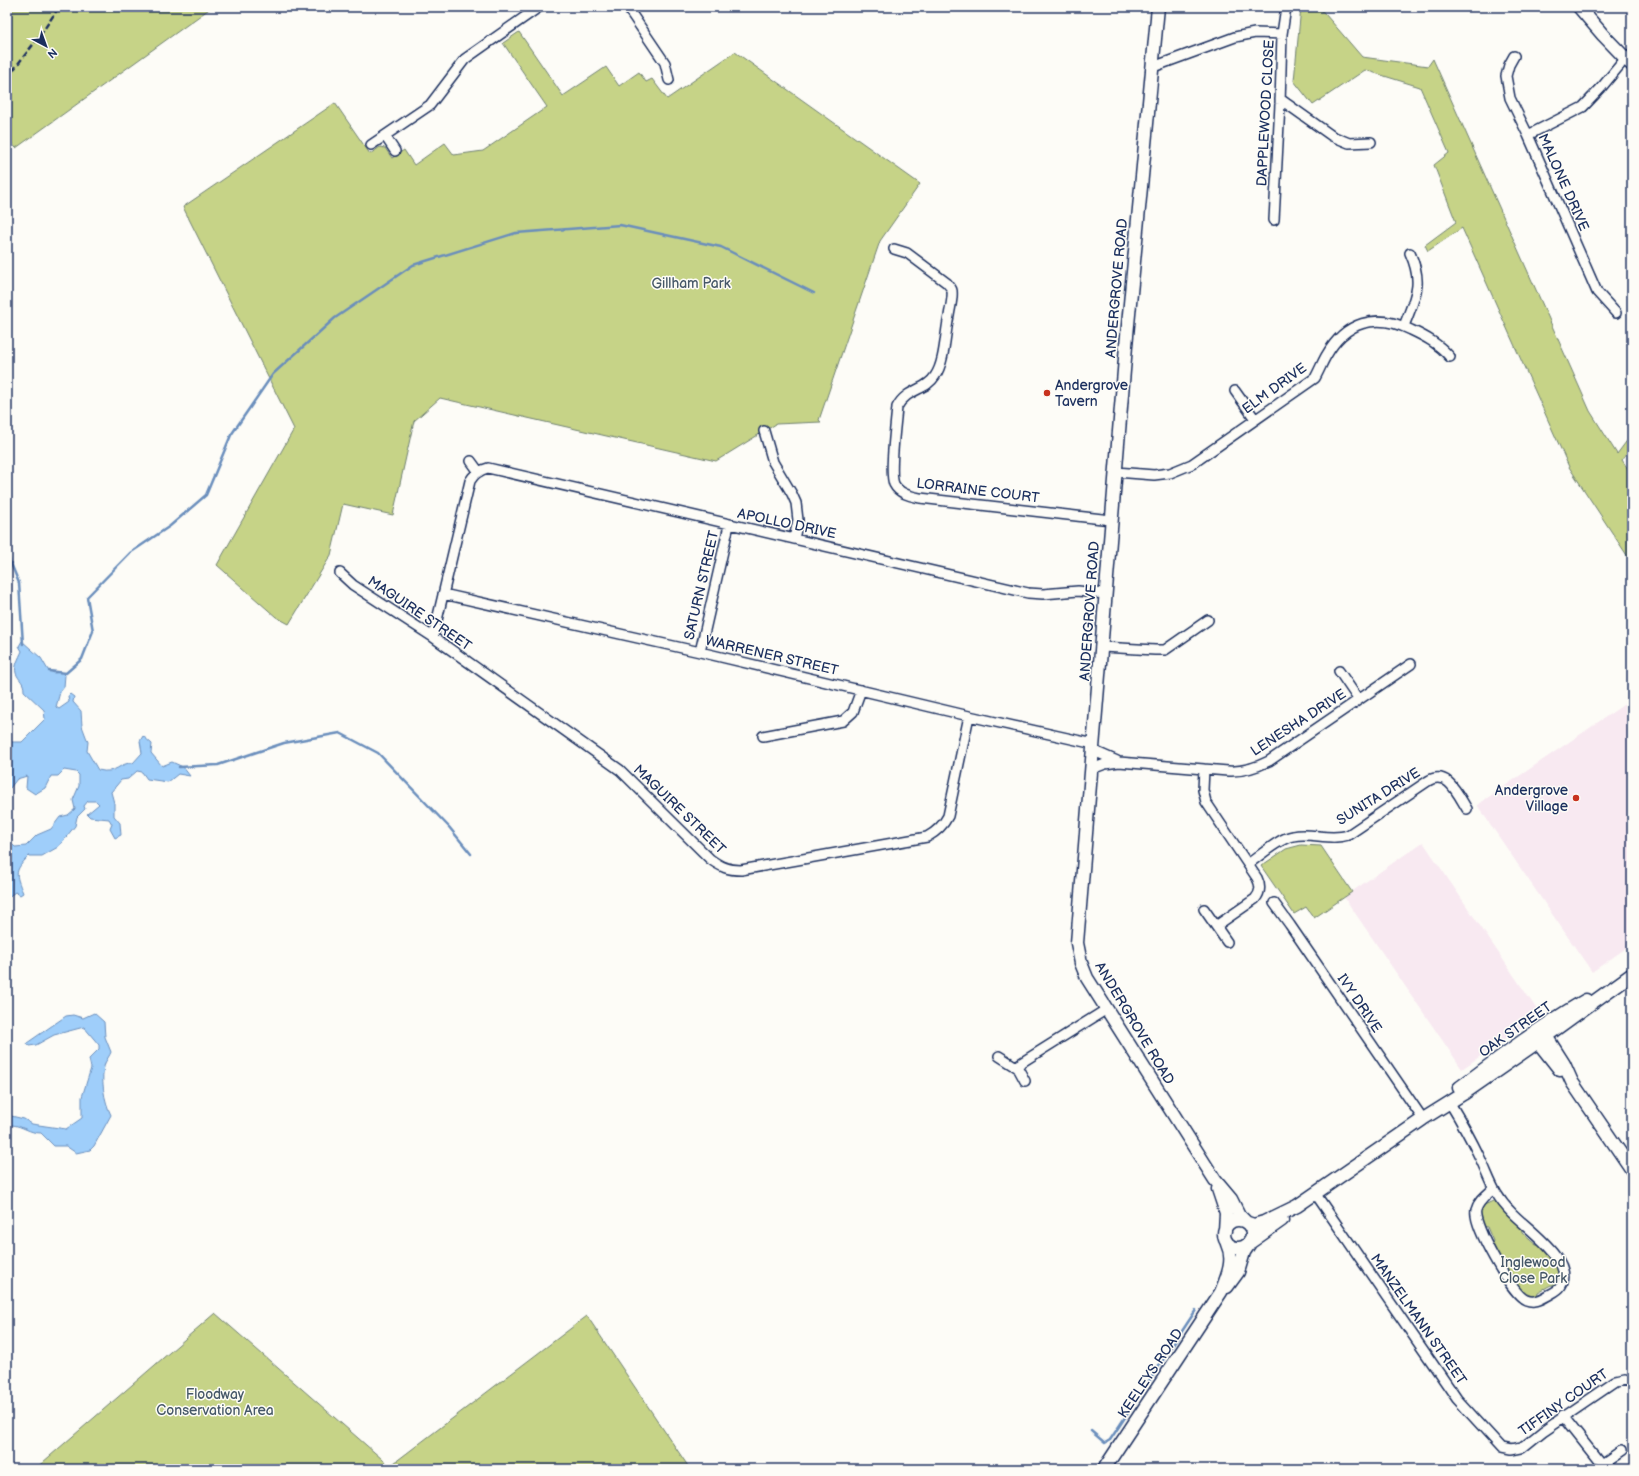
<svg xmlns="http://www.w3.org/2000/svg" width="1639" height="1476" font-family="'Balsamiq Sans',sans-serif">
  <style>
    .built { fill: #f8e9f1 }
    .green { fill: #c6d387; stroke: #708172 }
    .water { fill: #9fcefa; stroke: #6a8ebc }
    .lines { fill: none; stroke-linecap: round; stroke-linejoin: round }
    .stream { stroke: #6a8ebc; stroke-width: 2.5 }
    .street-casing { stroke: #1b2f5e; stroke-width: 12 }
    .secondary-casing { stroke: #1b2f5e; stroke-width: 15 }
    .street { stroke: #fdfcf7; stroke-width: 9 }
    .secondary { stroke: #fdfcf7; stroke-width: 12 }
    .rail { stroke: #1b2f5e; stroke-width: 2.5; stroke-dasharray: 6 3; stroke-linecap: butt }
    .poi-dot { fill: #c8321e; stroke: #fdfcf7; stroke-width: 1.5 }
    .labels { text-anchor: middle; stroke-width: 3; stroke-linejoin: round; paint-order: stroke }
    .street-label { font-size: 14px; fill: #1b2f5e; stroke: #fdfcf7 }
    .park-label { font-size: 14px; fill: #465868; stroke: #fdfcf7 }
    .poi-label { font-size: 14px; fill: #1b2f5e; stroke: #fdfcf7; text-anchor: start }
  </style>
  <rect width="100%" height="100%" fill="#fdfcf7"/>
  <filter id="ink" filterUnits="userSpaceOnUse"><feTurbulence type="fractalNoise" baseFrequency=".025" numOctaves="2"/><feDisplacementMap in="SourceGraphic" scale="8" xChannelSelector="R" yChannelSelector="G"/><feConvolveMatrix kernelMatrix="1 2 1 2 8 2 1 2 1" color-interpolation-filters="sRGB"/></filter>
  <g filter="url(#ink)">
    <path class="built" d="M 1632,699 L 1632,944 L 1592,972 L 1477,805 Z
      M 1423,842 L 1540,1014 L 1462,1069 L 1344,897 Z"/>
    <path class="green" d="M 7,7 L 212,7 L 16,148 L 7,138 Z
      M 1301,7 L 1319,7 L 1362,57 L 1428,66 L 1433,59 L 1590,411 L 1617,454 L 1632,434 L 1632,446 L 1622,460 L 1632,475 L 1632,563 L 1569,467 L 1462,228 L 1428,251 L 1425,245 L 1456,222 L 1434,165 L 1449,153 L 1420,87 L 1365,70 L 1313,105 L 1294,81 Z
      M 519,32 L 563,96 L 606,67 L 619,86 L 639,72 L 646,82 L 652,79 L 667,99 L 735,52 L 920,184 L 880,241 L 819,420 L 821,422 L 776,424 L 716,461 L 440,398 L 414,421 L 393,515 L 343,504 L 331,555 L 289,624 L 276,617 L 217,565 L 294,429 L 183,207 L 335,103 L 370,154 L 380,147 L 385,148 L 392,158 L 404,150 L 414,165 L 445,143 L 454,155 L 483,151 L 547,107 L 503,43 Z
      M 1301,845 L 1321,846 L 1352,892 L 1314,918 L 1306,907 L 1294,914 L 1261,866 L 1286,849 Z
      M 1493,1201 C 1500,1204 1515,1222 1522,1228 L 1523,1233 L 1536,1244 L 1539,1244 C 1549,1254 1565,1271 1555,1286 L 1551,1285 L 1538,1292 L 1537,1296 C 1518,1299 1499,1258 1492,1243 L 1493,1241 L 1487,1227 L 1483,1226 L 1480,1213 L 1482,1206 Z
      M 215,1313 L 390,1466 L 587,1316 L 690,1469 L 35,1469 Z"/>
    <path class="water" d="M 22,641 L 41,658 L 48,670 L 54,673 L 62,672 L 65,675 L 64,687 L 60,692 L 56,707 L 59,709 L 69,702 L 68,696 L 70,694 L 74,697 L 73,702 L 81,711 L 82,726 L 88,742 L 87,751 L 98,770 C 117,775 119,762 133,763 L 142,753 L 140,741 L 143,736 L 152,744 L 151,753 L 162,766 L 172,762 L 183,767 L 190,776 L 178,774 L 168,782 L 147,779 L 142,772 L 137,771 L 128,779 L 121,780 L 111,792 L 114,803 L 114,816 L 120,823 L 121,835 L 115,838 L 110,829 L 112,824 L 109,819 L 90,817 L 87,814 L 99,804 L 96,801 L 88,801 L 84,806 L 85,809 L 77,817 L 75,826 L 58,847 L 42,856 L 29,856 C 14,871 15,873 23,893 L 20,895 L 15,892 L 7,898 L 7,843 L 10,842 L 15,847 L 26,846 L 37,835 L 51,829 L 60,817 L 68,815 L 75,809 L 73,800 L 79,786 L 79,775 L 76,772 L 64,770 L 58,776 L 51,776 L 45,788 L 35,794 L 26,788 L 27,776 L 17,779 L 10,788 L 7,788 L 7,742 L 22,742 L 45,719 L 44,710 L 24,691 C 24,681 19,681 16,673 C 14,666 19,658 22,651 L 19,646 Z
      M 7,963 L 12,968 L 12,977 L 7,982 Z
      M 94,1013 L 104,1022 L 105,1037 L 111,1052 C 110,1055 107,1059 105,1063 C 100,1078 104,1101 111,1115 L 94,1146 L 90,1150 L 76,1153 L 66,1146 L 54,1146 L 41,1133 C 29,1133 23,1126 12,1125 L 7,1129 L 7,1115 L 24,1119 L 32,1124 L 66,1129 L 82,1118 L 82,1097 L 91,1068 L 89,1059 L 99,1049 L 99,1045 L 84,1027 L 54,1035 L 36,1045 L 29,1046 L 27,1043 L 66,1016 L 73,1015 L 83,1018 Z"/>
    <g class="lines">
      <path class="stream" d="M 7,554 L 19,583 L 23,644
        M 49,671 L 66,673 L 82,659 L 93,631 L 87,597 L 130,553 L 170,526 L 206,495 L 231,435 L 273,374 L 335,318 L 413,265 L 516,233 L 620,225 L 721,247 L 814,293
        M 179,767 L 218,765 L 284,743 L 340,733 L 378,753 L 449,827 L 471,854
        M 1091,1431 L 1105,1443 L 1110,1440 L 1196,1310"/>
      <defs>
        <path id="street" d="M 627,7 L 665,63 L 669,80
          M 1514,56 L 1509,65 L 1506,76 L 1510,98 L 1528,135 L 1597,292 L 1616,313
          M 1153,67 L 1235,37 L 1255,33 L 1282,34
          M 1280,99 L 1332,136 L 1349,143 L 1371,142
          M 1528,135 L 1583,107 L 1601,88 L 1625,59
          M 385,136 L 395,151
          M 371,145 L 430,105 L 465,59 L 539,7
          M 1274,220 L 1280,104 L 1282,34 L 1286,7
          M 894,249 L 907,253 L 947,283 C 949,286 952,288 952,291 C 953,299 950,308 949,316 C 945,333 945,362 935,376 C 926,391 907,388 897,407 C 896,422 889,472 894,484 C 899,494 911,496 920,498 L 1111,520
          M 1404,326 C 1415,297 1424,284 1410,253
          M 1235,391 L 1255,419
          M 764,431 L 773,462 L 792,494 L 796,503 L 798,520 L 794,539
          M 471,461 L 479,472
          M 1116,472 L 1154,475 L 1170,473 L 1192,464 L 1315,378 C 1319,371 1322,363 1326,356 C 1345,322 1376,312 1411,330 C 1426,337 1439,344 1450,357
          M 340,573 L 353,585 L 433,637 L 620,770 L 710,859 C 721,867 728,870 741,870 L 927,837 C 936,832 943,826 948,816 L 969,716
          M 443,594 L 700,652 L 969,716 L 1094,744
          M 433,637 L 470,481 C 474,474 480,470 488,468 L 1028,593 L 1043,594 L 1078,591 L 1105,594
          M 1102,647 L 1155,650 L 1165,650 L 1208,620
          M 700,652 L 729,525
          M 1339,671 L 1358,699
          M 763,736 L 843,721 L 853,712 L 861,690
          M 1094,751 L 1117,761
          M 1092,769 L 1105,764 L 1119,762 L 1228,771 C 1243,772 1255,768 1269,761 L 1411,664
          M 1204,769 L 1203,790 L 1206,802 L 1257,878 C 1261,886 1261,892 1255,899 L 1216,926
          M 1248,864 C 1260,856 1279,838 1293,836 C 1311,832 1330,841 1348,835 L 1428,781 C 1448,769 1458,795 1467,809
          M 1274,903 L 1290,925 L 1423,1119
          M 1204,909 L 1227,942
          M 999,1056 L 1018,1068 L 1025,1081
          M 1016,1066 L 1107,1009
          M 1450,1103 C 1461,1121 1471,1139 1480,1158 C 1491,1181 1493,1194 1512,1213 C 1526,1228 1576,1261 1561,1286 C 1558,1291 1552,1293 1547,1296 C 1540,1300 1534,1303 1526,1300 C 1512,1295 1472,1224 1476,1210 C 1478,1201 1487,1195 1493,1189
          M 1315,1193 L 1457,1399 L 1502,1448 L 1512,1450 L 1522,1448 L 1543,1431 L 1615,1382 L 1624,1380 L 1632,1383
          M 1563,1416 L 1605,1469
          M 1601,1464 L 1620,1451"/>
        <path id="secondary" d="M 1158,7 L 1126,346 L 1077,943 L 1081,963 L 1087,978 L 1215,1180 L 1231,1199 L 1239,1215 L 1247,1223
          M 1579,7 L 1603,35 L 1632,65
          M 1539,1033 L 1546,1036 L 1550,1042 L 1564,1064 L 1572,1082 L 1632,1170
          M 1537,1034 L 1538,1042 L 1560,1070
          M 1459,1088 C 1500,1057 1542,1025 1586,1000
          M 1218,1189 L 1226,1213 L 1225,1231
          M1224 1234a14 14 0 1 1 28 0a14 14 0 1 1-28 0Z
          M 1248,1223 L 1254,1225 L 1264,1222 L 1297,1206 L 1423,1119 L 1463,1094 L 1538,1042 L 1632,974
          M 1251,1242 L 1282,1220
          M 1227,1287 L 1238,1272 L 1244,1252 L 1250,1243
          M 1104,1469 L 1221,1292 C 1227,1277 1235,1260 1227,1244"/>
      </defs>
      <use href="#street" class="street-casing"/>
      <use href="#secondary" class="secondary-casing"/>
      <use href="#street" class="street"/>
      <use href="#secondary" class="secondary"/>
      <path class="rail" d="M 7,78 L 39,37 L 59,7"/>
    </g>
  </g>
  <g class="poi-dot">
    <circle cx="1047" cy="393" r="4"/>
    <circle cx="1576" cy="798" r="4"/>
  </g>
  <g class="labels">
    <g class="street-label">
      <text transform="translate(1265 113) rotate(-87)" y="5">DAPPLEWOOD CLOSE</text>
      <text transform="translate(1564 182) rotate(66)" y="5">MALONE DRIVE</text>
      <text transform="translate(1116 288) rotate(-85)" y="5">ANDERGROVE ROAD</text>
      <text transform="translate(1274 388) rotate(-36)" y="5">ELM DRIVE</text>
      <text transform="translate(978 490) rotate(7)" y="5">LORRAINE COURT</text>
      <text transform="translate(787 523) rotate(12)" y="5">APOLLO DRIVE</text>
      <text transform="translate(701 585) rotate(-77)" y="5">SATURN STREET</text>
      <text transform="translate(1089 611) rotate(-86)" y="5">ANDERGROVE ROAD</text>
      <text transform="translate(420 613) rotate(34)" y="5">MAGUIRE STREET</text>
      <text transform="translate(772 655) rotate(13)" y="5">WARRENER STREET</text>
      <text transform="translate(1298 722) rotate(-33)" y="5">LENESHA DRIVE</text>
      <text transform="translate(1378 796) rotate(-32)" y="5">SUNITA DRIVE</text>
      <text transform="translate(680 809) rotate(44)" y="5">MAGUIRE STREET</text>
      <text transform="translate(1360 1003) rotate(56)" y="5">IVY DRIVE</text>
      <text transform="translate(1135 1023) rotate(59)" y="5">ANDERGROVE ROAD</text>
      <text transform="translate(1515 1029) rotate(-35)" y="5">OAK STREET</text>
      <text transform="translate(1419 1319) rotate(55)" y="5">MANZELMANN STREET</text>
      <text transform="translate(1150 1373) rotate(-56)" y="5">KEELEYS ROAD</text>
      <text transform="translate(1563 1402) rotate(-35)" y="5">TIFFINY COURT</text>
    </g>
    <g class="park-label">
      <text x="691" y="288">Gillham Park</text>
      <text x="1533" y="1267">Inglewood<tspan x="1533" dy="16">Close Park</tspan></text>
      <text x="215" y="1399">Floodway<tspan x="215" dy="16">Conservation Area</tspan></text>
    </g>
    <g class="poi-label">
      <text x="1055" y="390">Andergrove<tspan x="1055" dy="16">Tavern</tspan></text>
      <text x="1568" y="795" text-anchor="end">Andergrove<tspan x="1568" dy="16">Village</tspan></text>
    </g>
  </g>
  <rect width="1639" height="1476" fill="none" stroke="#fdfcf7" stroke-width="24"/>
  <rect x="12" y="12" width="1615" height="1452" fill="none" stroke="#1b2f5e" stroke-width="1.5" filter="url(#ink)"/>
  <g transform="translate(46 46) rotate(139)" stroke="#fdfcf7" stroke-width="3" paint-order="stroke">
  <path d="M0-3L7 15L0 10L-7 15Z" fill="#1b2f5e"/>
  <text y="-6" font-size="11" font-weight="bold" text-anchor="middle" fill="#1b2f5e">N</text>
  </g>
</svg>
